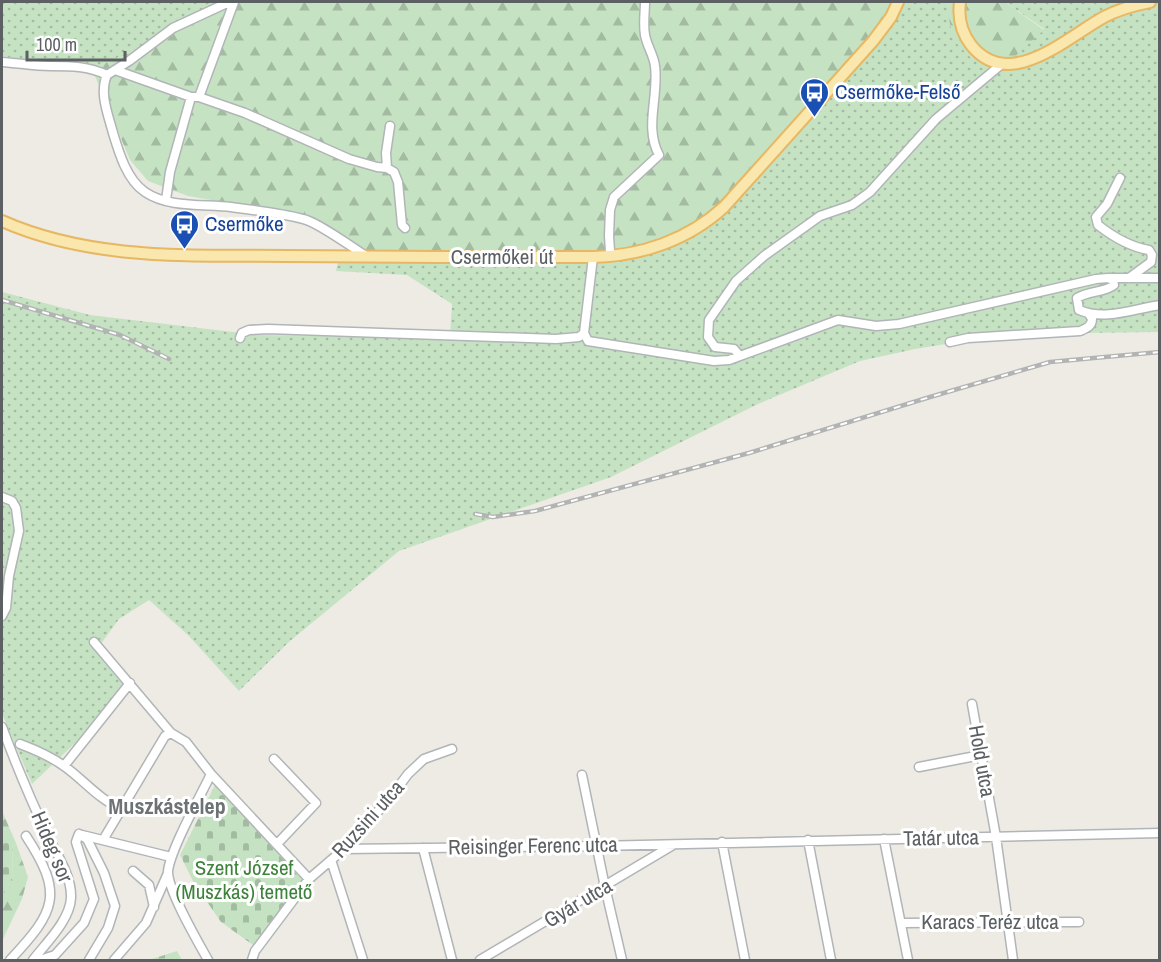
<svg xmlns="http://www.w3.org/2000/svg" width="1161" height="962" font-family="'Archivo Narrow',sans-serif">
  <style>
    .grass { fill: url(#grass-dots) }
    .forest { fill: url(#forest-firs) }
    .cemetery { fill: url(#cemetery-stones) }
    .lines { fill: none; stroke-linecap: round; stroke-linejoin: round }
    .minor-casing { stroke: #b1b5b8; stroke-width: 11 }
    .major-casing { stroke: #e7b763; stroke-width: 14 }
    .minor { stroke: #fff; stroke-width: 8 }
    .major { stroke: #f9e7ad; stroke-width: 10 }
    .rail-casing { stroke: #b2b3b3; stroke-width: 4.5 }
    .rail { stroke: #fff; stroke-width: 2; stroke-dasharray: 7; stroke-linecap: butt }
    .labels { text-anchor: middle; stroke-width: 6; stroke-linejoin: round; paint-order: stroke }
    .transit-label { font-size: 21px; fill: #164399; stroke: #fff; text-anchor: start }
    .street-label { font-size: 21px; fill: #5c6063; stroke: #fff }
    .park-label { font-size: 21px; fill: #3e833b; stroke: #fff }
    .neighbourhood-label { font-size: 22px; font-weight: bold; fill: #6d7275; stroke: #fff }
  </style>
  <defs>
    <pattern id="grass-dots" width="8" height="8" patternUnits="userSpaceOnUse" patternTransform="scale(1.5)"><rect width="8" height="8" fill="#c5e3c2"/><path d="M2 2h.1M6 6h.1" fill="none" stroke="#a3bba1" stroke-width="1.8" stroke-linecap="round"/></pattern>
    <pattern id="forest-firs" width="22" height="20" patternUnits="userSpaceOnUse" patternTransform="scale(1.5)"><rect width="22" height="20" fill="#c5e3c2"/><path d="M5 1l3.5 6h-7zM16 11l3.5 6h-7z" fill="#a3bba1"/></pattern>
    <pattern id="cemetery-stones" width="16" height="16" patternUnits="userSpaceOnUse" patternTransform="scale(1.5)"><rect width="16" height="16" fill="#c5e3c2"/><path d="M2 7V4a2 2 0 0 1 4 0v3zM10 15v-3a2 2 0 0 1 4 0v3z" fill="#a3bba1"/></pattern>
  </defs>
  <rect width="100%" height="100%" fill="#edebe4"/>
  <path class="grass" d="M 2,2 L 228,2 L 143,46 L 92,69 L 2,56 Z
    M 898,2 L 949,2 L 947,8 L 1036,36 L 1044,29 L 1005,2 L 1159,2 L 1159,332 L 1078,333 L 970,340 L 915,349 L 860,361 L 758,404 L 611,477 L 399,551 L 290,641 L 239,691 L 188,635 L 149,600 L 119,619 L 97,649 L 131,690 L 32,784 L 2,714 L 2,292 L 90,315 L 259,335 L 450,337 L 452,304 L 407,275 L 336,271 L 339,257 L 593,257 Z"/>
  <path class="forest" d="M 228,2 L 898,2 L 885,25 L 699,226 L 640,252 L 367,256 L 291,214 L 188,196 L 148,181 L 130,160 L 92,69 L 143,46 Z
    M 949,2 L 1005,2 L 1044,30 L 1014,57 L 984,63 L 971,58 L 953,40 L 947,8 Z
    M 16,843 L 28,877 L 22,899 L 2,941 L 2,893 L 5,891 L 13,875 L 12,848 Z"/>
  <path class="cemetery" d="M 215,785 L 303,881 L 253,945 L 221,922 L 194,883 L 180,855 Z
    M 2,811 L 16,843 L 12,848 L 13,875 L 5,892 L 2,893 Z
    M 177,951 L 182,960 L 149,960 Z"/>
  <g class="lines">
    <defs>
      <path id="minor" d="M 2,62 C 18,63 34,66 50,66 C 71,66 88,66 107,75 C 99,93 108,114 113,133 C 119,153 127,180 145,192 C 168,208 204,204 231,207 C 254,210 280,213 303,219 C 316,221 353,248 366,256
        M 115,70 L 191,97
        M 107,75 L 129,61 L 173,28 L 229,2
        M 199,97 L 245,113 L 349,159 L 377,167 L 387,168 L 394,172 L 398,182 L 402,225 L 405,228
        M 387,168 L 386,153 L 390,126
        M 1120,178 L 1107,204 L 1096,217 L 1098,225 C 1112,236 1131,247 1149,250 L 1152,255 L 1151,262 L 1129,278
        M 166,200 L 170,172 L 191,97 L 199,97 L 234,2
        M 614,256 L 610,251 L 609,236 L 610,210 L 614,197 L 659,155 C 644,127 659,97 655,66 C 654,56 647,46 645,35 C 643,24 645,12 645,2
        M 593,257 L 584,333 L 588,341 L 714,361 L 729,360 L 838,320 L 876,326 L 899,324 L 1096,279 L 1108,278 L 1113,280 L 1114,285 C 1104,293 1090,290 1077,298 L 1079,310 C 1105,321 1133,309 1160,305
        M 1109,278 L 1160,278
        M 240,338 L 242,333 L 249,330 L 268,329 L 556,339 L 579,337 L 584,333
        M 950,342 L 968,338 L 1080,331 C 1087,328 1092,326 1092,319 L 1089,314
        M 739,355 L 734,349 L 715,347 L 708,337 L 709,320 L 736,281 L 764,256 L 820,216 L 852,205 L 870,192 L 936,119 L 1003,63
        M 2,497 L 12,501 L 16,508 L 19,531 L 9,576 L 6,608 L 2,616
        M 94,642 L 171,733 L 186,742 L 211,774 L 309,879
        M 972,704 L 996,837 L 1013,960
        M 2,727 C 15,762 29,796 45,830 C 54,851 72,874 71,898 C 70,920 46,943 33,960
        M 20,744 C 36,750 50,756 64,766 C 84,780 99,800 122,809
        M 274,759 L 316,803 L 277,844
        M 64,766 L 130,683
        M 919,767 L 981,755
        M 582,775 L 605,887 L 622,960
        M 79,834 L 87,839 L 104,873 L 115,906 L 108,928 L 89,960
        M 82,835 L 171,857
        M 884,839 L 908,960
        M 103,840 L 165,736 L 171,733
        M 808,840 L 831,960
        M 722,842 L 745,960
        M 423,848 L 452,960
        M 344,849 L 596,846 L 1160,833
        M 331,860 L 363,960
        M 133,871 L 149,885 L 154,907
        M 901,923 L 1079,922
        M 10,960 C 56,911 64,894 26,836
        M 40,960 L 55,955 L 84,923 L 94,899 L 76,842 L 79,834
        M 114,960 L 146,923 L 168,873
        M 208,960 C 198,942 168,891 168,872 C 169,852 201,795 211,774
        M 252,960 L 255,951 L 309,879 L 344,849 L 390,798 L 408,774 L 424,759 L 452,749
        M 480,960 L 673,845"/>
      <path id="major" d="M 960,2 C 958,17 961,32 971,45 C 1010,94 1069,35 1106,16 C 1120,9 1135,5 1150,2
        M 2,221 C 92,261 192,255 288,256 C 390,257 491,257 593,257 C 641,256 688,240 724,207 L 873,41 L 891,17 L 898,2"/>
    </defs>
    <use href="#minor" class="minor-casing"/>
    <use href="#major" class="major-casing"/>
    <use href="#minor" class="minor"/>
    <use href="#major" class="major"/>
    <defs>
      <path id="rail" d="M 2,300 L 120,335 L 169,359
        M 475,514 L 493,517 L 535,511 L 749,453 L 930,397 L 1050,362 L 1160,352"/>
    </defs>
    <use href="#rail" class="rail-casing"/>
    <use href="#rail" class="rail"/>
  </g>
  <defs>
    <symbol id="bus-pin" viewBox="-11 -11 22 30"><path d="M0 17L-7.5 6A9.5 9.5 0 1 1 7.5 6Z" fill="#1a4fb4" stroke="#fff"/><path d="M-5-6H5V4H4V6H2V4H-2V6H-4V4H-5ZM-3.5-4V0h7V-4ZM-3.5 1.2v1.5H-2V1.2ZM2 1.2v1.5H3.5V1.2Z" fill="#fff"/></symbol>
  </defs>
  <g fill-rule="evenodd">
    <use href="#bus-pin" x="798" y="76" width="33" height="45"/>
    <use href="#bus-pin" x="168" y="208" width="33" height="45"/>
  </g>
  <g class="labels">
    <g class="transit-label">
      <text x="835" y="99">Csermőke-Felső</text>
      <text x="205" y="231">Csermőke</text>
    </g>
    <g class="street-label">
      <text x="502" y="264">Csermőkei út</text>
      <text transform="translate(982 761) rotate(80)" y="7">Hold utca</text>
      <text transform="translate(368 819) rotate(-48)" y="7">Ruzsini utca</text>
      <text transform="translate(941 838) rotate(-1)" y="7">Tatár utca</text>
      <text transform="translate(533 846) rotate(-1)" y="7">Reisinger Ferenc utca</text>
      <text transform="translate(52 847) rotate(67)" y="7">Hideg sor</text>
      <text transform="translate(578 903) rotate(-31)" y="7">Gyár utca</text>
      <text x="990" y="929">Karacs Teréz utca</text>
    </g>
    <g class="park-label">
      <text x="244" y="875">Szent József<tspan x="244" dy="24">(Muszkás) temető</tspan></text>
    </g>
    <g class="neighbourhood-label">
      <text x="167" y="814">Muszkástelep</text>
    </g>
  </g>
  <rect width="1161" height="962" fill="none" stroke="#5c6063" stroke-width="6"/>
  <path d="M27 51v9h98v-9" fill="none" stroke="#5c6063" stroke-width="3"/>
  <text x="36" y="51" font-size="18" fill="#5c6063" stroke="#ffffff" stroke-width="4.5" paint-order="stroke">100 m</text>
</svg>
